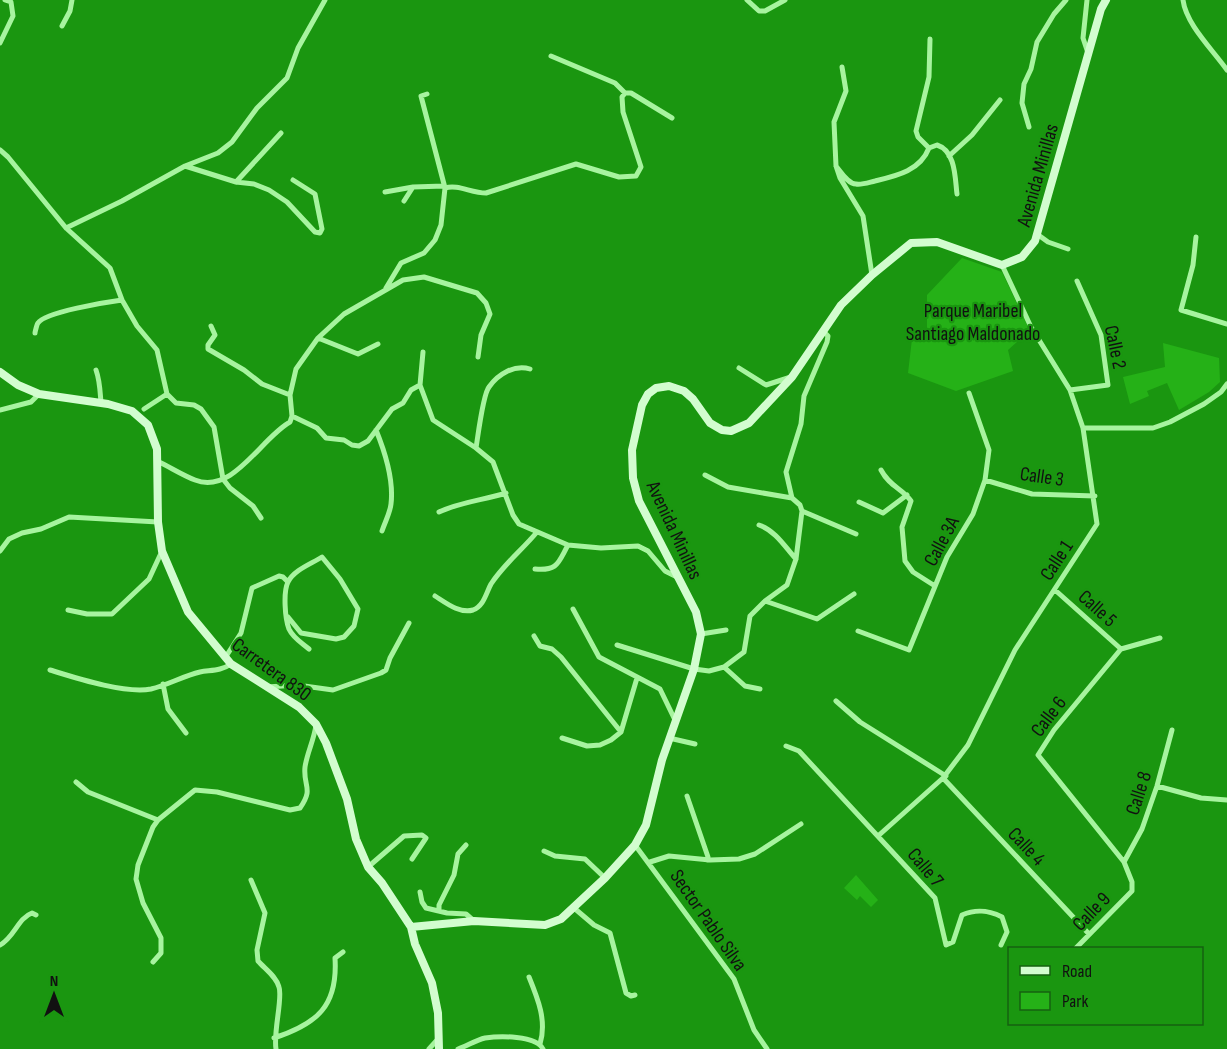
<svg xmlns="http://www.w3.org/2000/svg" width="1227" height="1049" font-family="'Sofia Sans Condensed',sans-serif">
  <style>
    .green { fill: #25b117 }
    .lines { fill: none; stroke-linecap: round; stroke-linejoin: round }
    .street { stroke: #a7f49f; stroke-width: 5 }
    .secondary { stroke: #d2fdcf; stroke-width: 8 }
    .labels { text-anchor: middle; stroke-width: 4.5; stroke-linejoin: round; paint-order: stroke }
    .street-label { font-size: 20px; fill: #111; stroke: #1a9610 }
    .park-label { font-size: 20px; fill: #111; stroke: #1a9610 }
  </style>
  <rect width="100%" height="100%" fill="#1a9610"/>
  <path class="green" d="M 962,258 L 1002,272 L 1030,331 L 1031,339 L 1018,341 L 1008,350 L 1013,371 L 956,391 L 908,373 L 912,339 L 927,339 L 927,295 Z
    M 1163,343 L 1219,358 L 1220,382 L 1209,392 L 1179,410 L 1167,383 L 1147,391 L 1149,396 L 1130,404 L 1123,377 L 1165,367 Z
    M 856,875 L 878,900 L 871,907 L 860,896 L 857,900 L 844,888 Z"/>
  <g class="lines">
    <path class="street" d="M 747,0 L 759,11 L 765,11 L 785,0
      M 1087,0 L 1083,38 L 1088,53
      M 1183,0 C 1186,24 1212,49 1227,70
      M 62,26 L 70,11 L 72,0
      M 0,43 L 13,16 L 11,2 L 5,0
      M 551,56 L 615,83 L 625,93
      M 842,67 L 846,91 L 834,122 L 836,166 L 840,178 L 863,216 L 872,275
      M 1029,127 L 1022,103 L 1024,84 L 1031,69 L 1037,42 L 1054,14 L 1066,0
      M 929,148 L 937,145 C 956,151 955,179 957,194
      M 0,150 L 8,157 L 66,228 L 110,268 L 122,300 L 137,326 L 157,350 L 167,394 L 176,403 L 194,405 L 201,409 L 214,427 L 223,479 L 230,488 L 253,506 L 261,518
      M 949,156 L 972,135 L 1000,100
      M 185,166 L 236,182 L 254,184 L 269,190 L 287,202 L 315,232 L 320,233 L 322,229 L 315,194 L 293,180
      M 836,166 C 841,172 848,184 856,184 C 862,185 870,182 875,181 C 896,176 920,171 929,148 L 918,137 L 916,131 L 929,77 L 930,39
      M 236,182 L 281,133
      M 445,188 C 458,184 471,193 486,193 L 576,164 L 619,177 L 636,176 L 641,167 L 623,112 L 622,97 L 625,93 L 631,93 L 672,118
      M 385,192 L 413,187
      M 404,201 L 413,187 L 444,186
      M 66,228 L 122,201 L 185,166 L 218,153 L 232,142 L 257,108 L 287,78 L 298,48 L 325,0
      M 1037,234 L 1048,242 L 1068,249
      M 1196,237 L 1193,265 L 1181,310 L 1227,324
      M 386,288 L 401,263 L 424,253 L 435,240 L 441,225 L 445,188 L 421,96 L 427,94
      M 211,326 L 215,335 L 208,345 L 208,349 L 244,370 L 262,384 L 290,395
      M 35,333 C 35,332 37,324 38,323 C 45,312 107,302 122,300
      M 318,338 L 358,354 L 378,344
      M 423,352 L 420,385 L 433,420 L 476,448 L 493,462 L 513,515 L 519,524 L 568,545 L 601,548 L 638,546 L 648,551 L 665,571 L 677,577
      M 739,368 L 766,385 L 791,377
      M 96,370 C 100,381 100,391 101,403
      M 1070,390 L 1108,385 L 1101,335 L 1077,281
      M 144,409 L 167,394
      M 0,410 L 31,402 L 39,394
      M 292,416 L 317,428 L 326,438 L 344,440 L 352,445 L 359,446 L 368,441 L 392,409 L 403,403 L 411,390 L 420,385
      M 1083,428 L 1153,428 L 1170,422 L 1204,404 L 1221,392 L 1227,384
      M 376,430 C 385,452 394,479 391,504 C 390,513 385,522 382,531
      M 476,448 C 478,436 483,394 489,387 C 498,374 515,364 530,369
      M 157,461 C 170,467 182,475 195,480 C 233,495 261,438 290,422 L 292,416 L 290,395 L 296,369 L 318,338 L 344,314 L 403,280 L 424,277 L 477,293 L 486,303 L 490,314 L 481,335 L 478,357
      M 881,470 C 890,487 902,488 911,501 L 902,527 L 905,561 L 913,572 L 935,586
      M 705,475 L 728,487 L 792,498 L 800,505 L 802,511 L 856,534
      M 985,480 L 1032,494 L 1095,496
      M 792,498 L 786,472 L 801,424 L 804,396 L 827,342 L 828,336 L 824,332
      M 859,502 L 883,513 L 907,495
      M 439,512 C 460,502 484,500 506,493
      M 759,525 C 776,531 785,547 796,559
      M 0,551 L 9,539 L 22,533 L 41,529 L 69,517 L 158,522
      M 535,569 C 558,571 558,563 568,545
      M 1055,590 L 1121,649
      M 435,596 C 446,603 460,614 473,610 C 484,606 486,593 491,584 C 504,564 522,550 537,532
      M 765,601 L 817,619 L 854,594
      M 573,609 L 599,657 L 660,689 L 675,720
      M 68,610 L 87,614 L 112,614 L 149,579 L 162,551
      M 288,617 L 301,633 L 336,639 L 344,637 L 354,626 L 358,609 L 340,579 L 322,557 C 311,564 294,570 288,582 C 283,592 285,619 289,629 C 293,638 302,643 309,649
      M 858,631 L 909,650 L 947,557 L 973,514 L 985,480 L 989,450 L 969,393
      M 701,634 L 726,630
      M 534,636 L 540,646 L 552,649 L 561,657 L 621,732
      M 617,645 L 694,669 L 709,671 L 724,667 L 745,686 L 760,689
      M 225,658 L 241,633 L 252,588 L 279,576 L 283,577 L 288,582
      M 724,667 L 744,652 L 750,616 L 765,601 L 787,585 L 796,559 L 802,511
      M 50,670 C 76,678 125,694 151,689 C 168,685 183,676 200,672 C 211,670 221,671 231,664
      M 163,684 L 168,709 L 186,733
      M 267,687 L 297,685 L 333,690 L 381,673 L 386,670 L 390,658 L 409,623
      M 836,701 L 860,722 L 946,776
      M 562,738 L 587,746 L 600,745 L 611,740 L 621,732 L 637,678
      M 669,738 L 695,744
      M 786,746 L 799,751 L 935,898 L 946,945 L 953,942 L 962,915 C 976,909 988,910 1002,917 L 1007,932 L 1001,945
      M 943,778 L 1089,934
      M 76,782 L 88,792 L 158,820
      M 1157,786 L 1201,798 L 1227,800
      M 687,796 L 708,857 L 707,860
      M 878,836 L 943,778 L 968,745 L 1015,650 L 1097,524 L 1083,428 L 1070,390 L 1031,327 L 1002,265
      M 635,845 L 734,979 L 754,1030 L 767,1049
      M 544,851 L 555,856 L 585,859 L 605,878
      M 650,862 L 669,856 L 710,860 L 739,859 L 755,854 L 801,824
      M 1124,862 L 1142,829 L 1157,786 L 1172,730
      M 368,867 L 404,836 L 422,835 L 426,838 L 412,859
      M 251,880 L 265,913 L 257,950 L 258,961 C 265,969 276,976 279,987 C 283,998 273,1032 276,1049
      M 420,892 L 422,902 L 426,908 L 447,913 L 466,914 L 474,921
      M 574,908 L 594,925 L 610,933 L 626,993 L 631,996 L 635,995
      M 439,910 L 439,905 L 454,875 L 458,854 L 466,845
      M 0,945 C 14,938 18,918 32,913 L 36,915
      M 1076,948 L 1132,891 L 1132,882 L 1124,862 L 1038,755 L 1054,730 L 1121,649 L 1160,638
      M 153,962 L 161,953 L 161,938 L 143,903 L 136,879 L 138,865 L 153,827 L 158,820 L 195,790 L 217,792 L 290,810 L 300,808 C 314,788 303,787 305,767 C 307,753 314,740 316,725
      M 529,977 C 538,999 547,1021 540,1044
      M 274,1038 C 317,1024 338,1006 335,958 L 343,952
      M 429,1049 L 438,1039
      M 458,1049 C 467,1046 476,1040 485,1038 C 499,1036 536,1035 543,1049"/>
    <path class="secondary" d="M 0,372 L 18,385 L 39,394 L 108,404 L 132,411 L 148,425 L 157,449 L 158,522 L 162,551 L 188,612 L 231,664 L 299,707 L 316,724 L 326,743 L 347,799 L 356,839 L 368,867 L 382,883 L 411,927 L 415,944 L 432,983 L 438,1013 L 439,1049
      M 411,927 L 474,921 L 545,925 L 561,919 L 605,878 L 635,845 L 646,825 L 662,760 L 694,669 L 701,634 L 696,612 L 639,501 L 633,478 L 632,450 L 642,405 L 648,394 L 656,388 L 669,386 L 684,391 L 693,399 L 710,423 L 722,430 L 731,431 L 749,423 L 792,377 L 841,305 L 872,275 L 911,243 L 937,242 L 1002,265 L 1022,257 L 1035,241 L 1101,9 L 1106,0"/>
  </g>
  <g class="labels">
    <g class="street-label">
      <text transform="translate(1037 175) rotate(-74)" y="7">Avenida Minillas</text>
      <text transform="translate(1116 347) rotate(78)" y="7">Calle 2</text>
      <text transform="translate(1042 476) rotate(8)" y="7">Calle 3</text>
      <text transform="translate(675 530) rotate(65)" y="7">Avenida Minillas</text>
      <text transform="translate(941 541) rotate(-62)" y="7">Calle 3A</text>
      <text transform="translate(1056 560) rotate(-57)" y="7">Calle 1</text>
      <text transform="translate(1098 608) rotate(42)" y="7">Calle 5</text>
      <text transform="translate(272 669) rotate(36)" y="7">Carretera 830</text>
      <text transform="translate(1048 716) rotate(-53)" y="7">Calle 6</text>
      <text transform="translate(1138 793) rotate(-72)" y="7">Calle 8</text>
      <text transform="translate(1027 846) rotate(47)" y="7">Calle 4</text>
      <text transform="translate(926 867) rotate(50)" y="7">Calle 7</text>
      <text transform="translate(1091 911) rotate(-46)" y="7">Calle 9</text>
      <text transform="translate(709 920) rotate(55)" y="7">Sector Pablo Silva</text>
    </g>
    <g class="park-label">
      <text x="973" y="317">Parque Maribel<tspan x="973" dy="23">Santiago Maldonado</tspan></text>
    </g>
  </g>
  <rect x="1008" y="947" width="195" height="78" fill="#1a9610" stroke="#166110" stroke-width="1.5"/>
  <rect x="1020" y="966" width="30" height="9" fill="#d2fdcf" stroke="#166110" stroke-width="1.5"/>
  <text x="1062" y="977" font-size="18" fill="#111111">Road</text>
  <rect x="1020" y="992" width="30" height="18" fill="#25b117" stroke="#166110" stroke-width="1.5"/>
  <text x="1062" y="1007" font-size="18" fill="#111111">Park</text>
  <g transform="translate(54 995)" stroke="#1a9610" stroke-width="4.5" paint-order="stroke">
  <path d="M0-4.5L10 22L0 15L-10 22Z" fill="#111111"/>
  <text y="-9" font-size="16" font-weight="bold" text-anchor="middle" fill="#111111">N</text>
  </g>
</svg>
